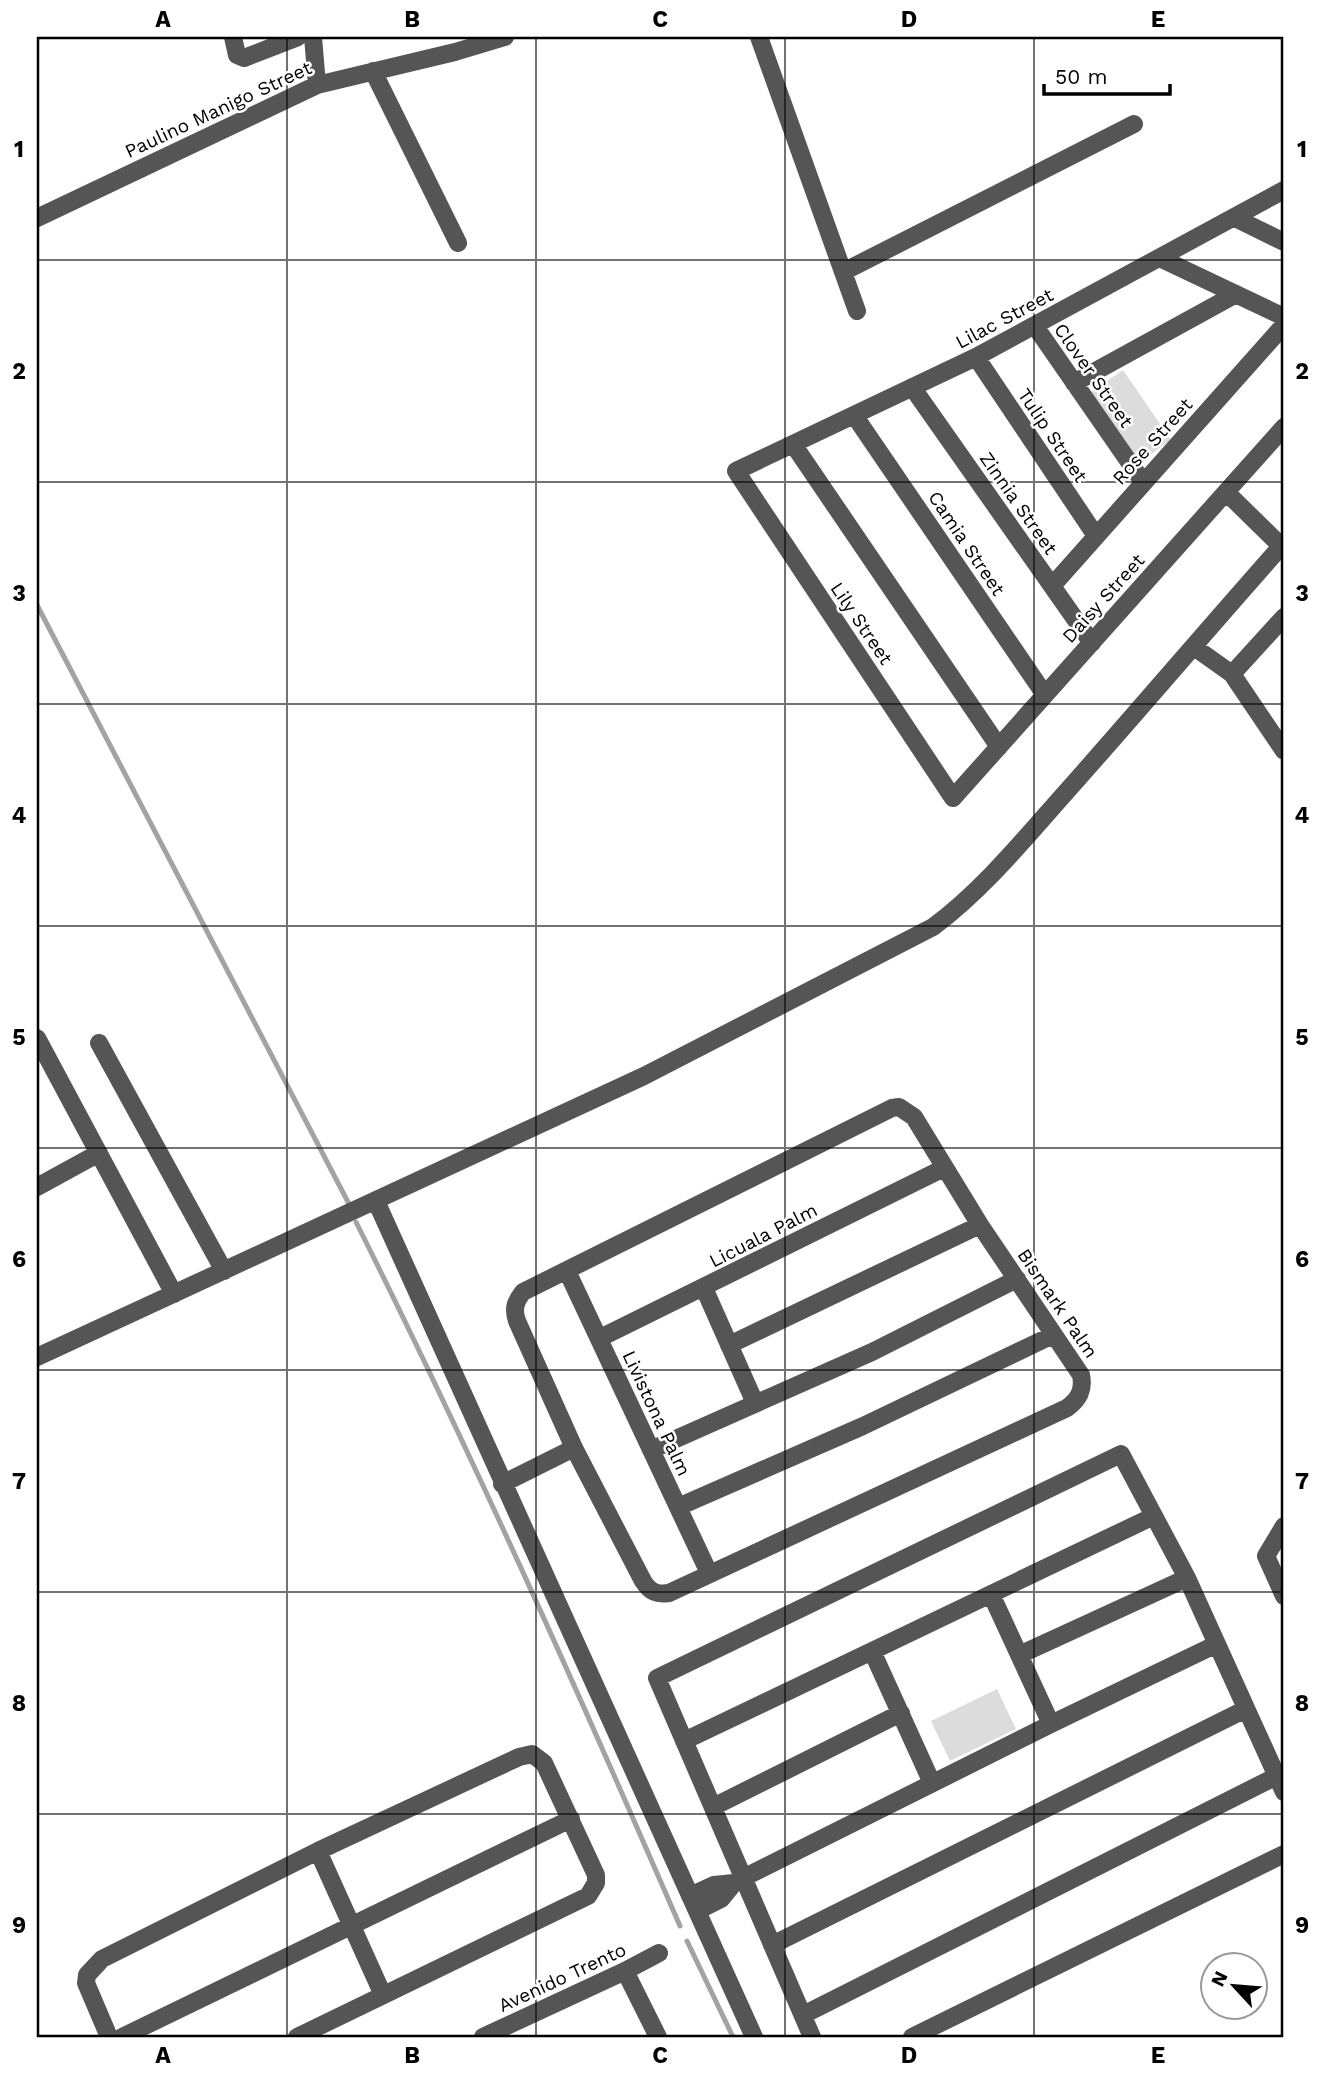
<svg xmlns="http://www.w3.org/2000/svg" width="1321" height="2074" font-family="'Work Sans',sans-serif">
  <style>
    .green { fill: #dcdcdc }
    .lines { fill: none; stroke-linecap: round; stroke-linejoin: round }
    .stream { stroke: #a3a3a3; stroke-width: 5 }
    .minor { stroke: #555; stroke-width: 18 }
    .grid { fill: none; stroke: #000; stroke-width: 2; stroke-opacity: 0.55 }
    .labels { text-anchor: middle; stroke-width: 5; stroke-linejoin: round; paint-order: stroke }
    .street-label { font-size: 19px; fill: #000; stroke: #fff }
    .neatline { fill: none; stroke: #000; stroke-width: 2.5 }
    .grid-label { font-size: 23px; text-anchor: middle; font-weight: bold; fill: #000 }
  </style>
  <rect width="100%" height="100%" fill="#fff"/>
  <path class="green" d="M 1123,370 L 1171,440 L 1140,462 L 1091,392 Z
    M 997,1689 L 1016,1729 L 950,1761 L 931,1721 Z"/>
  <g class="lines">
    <path class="stream" d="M 37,605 L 349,1204
      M 356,1222 C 472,1454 577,1689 680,1926
      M 687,1941 L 733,2037"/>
    <path class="minor" d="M 233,37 L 237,55 L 244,58 L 298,37
      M 313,37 L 317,85
      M 759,37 L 857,311
      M 373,71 L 458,243
      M 1284,190 L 976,357 L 736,471 L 953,798 L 1284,427
      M 37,218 L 317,85 L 455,52 L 505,37
      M 1235,218 L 1284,242
      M 1162,259 L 1284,317
      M 843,272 L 1134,124
      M 1035,326 L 1143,482
      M 976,357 L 1096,536
      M 1074,383 L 1236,294
      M 912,387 L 1092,643
      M 854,415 L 1045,695
      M 793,444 L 999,747
      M 1226,492 L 1281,546
      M 1052,586 L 1284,325
      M 1194,647 L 1232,674 L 1284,751
      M 1232,674 L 1284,617
      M 37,1038 L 174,1294
      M 99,1043 L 224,1271
      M 899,1107 L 914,1117 L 980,1225 L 1081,1375 C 1084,1390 1079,1399 1067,1408 L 669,1593 C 657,1595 650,1592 643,1581 L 574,1448 L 517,1321 C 513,1309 515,1302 523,1292 L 892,1108 Z
      M 37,1187 L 99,1153
      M 376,1201 L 754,2037
      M 567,1271 L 709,1573
      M 704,1288 L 755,1403
      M 600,1338 L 944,1168
      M 729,1345 L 980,1225
      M 37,1357 L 644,1076 L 933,927 C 984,889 1025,838 1067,791 C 1140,709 1211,625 1284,543
      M 651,1450 L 872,1352 L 1017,1279
      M 502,1484 L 574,1448
      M 678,1507 L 863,1426 L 1053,1335
      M 1284,1526 L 1266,1556 L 1284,1596
      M 991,1594 L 1051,1724
      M 872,1651 L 932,1783
      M 1019,1655 L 1187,1578
      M 684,1741 L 1154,1516
      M 713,1807 L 901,1713
      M 318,1851 L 383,1995
      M 690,1896 L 714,1885 L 734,1883
      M 697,1911 L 721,1899 L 734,1883 L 743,1878 L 1051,1724 L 1217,1644
      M 772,1945 L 1246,1709
      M 625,1971 L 658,2037
      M 803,2015 L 1277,1776
      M 109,2037 L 86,1983 L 87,1975 L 102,1959 L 318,1851 L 519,1757 L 532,1754 L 544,1763 L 596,1875 L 596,1883 L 588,1896 L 297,2037
      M 122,2037 L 571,1819
      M 483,2037 L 625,1971 L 659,1953
      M 812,2037 L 657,1678 L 1121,1454 L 1187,1578 L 1284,1792
      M 912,2037 L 1284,1854"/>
  </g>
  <path class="grid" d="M 287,37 L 287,2037M 536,37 L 536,2037M 785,37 L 785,2037M 1034,37 L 1034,2037M 37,260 L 1284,260M 37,482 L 1284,482M 37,704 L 1284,704M 37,926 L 1284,926M 37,1148 L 1284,1148M 37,1370 L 1284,1370M 37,1592 L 1284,1592M 37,1814 L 1284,1814"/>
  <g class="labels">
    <g class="street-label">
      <text transform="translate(218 109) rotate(-25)" y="7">Paulino Manigo Street</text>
      <text transform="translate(1004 318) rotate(-28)" y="7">Lilac Street</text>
      <text transform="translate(1094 375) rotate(55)" y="7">Clover Street</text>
      <text transform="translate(1053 435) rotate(56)" y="7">Tulip Street</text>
      <text transform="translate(1152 441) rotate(-48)" y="7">Rose Street</text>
      <text transform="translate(1019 503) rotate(55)" y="7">Zinnia Street</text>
      <text transform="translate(967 543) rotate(56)" y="7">Camia Street</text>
      <text transform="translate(1103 598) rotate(-48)" y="7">Daisy Street</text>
      <text transform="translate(862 623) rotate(56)" y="7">Lily Street</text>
      <text transform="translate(763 1235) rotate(-27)" y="7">Licuala Palm</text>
      <text transform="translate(1058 1303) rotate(56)" y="7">Bismark Palm</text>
      <text transform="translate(657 1413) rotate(65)" y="7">Livistona Palm</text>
      <text transform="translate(562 1977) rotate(-25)" y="7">Avenido Trento</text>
    </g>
  </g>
  <rect width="1321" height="2074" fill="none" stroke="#ffffff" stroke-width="77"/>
  <g transform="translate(1234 1986) rotate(296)"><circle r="33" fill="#ffffff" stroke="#999999" stroke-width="2"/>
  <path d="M0-5L12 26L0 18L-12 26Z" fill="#000000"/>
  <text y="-10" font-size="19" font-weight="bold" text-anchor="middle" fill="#000000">N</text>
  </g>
  <path d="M1044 84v10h126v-10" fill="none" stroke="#000000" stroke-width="3.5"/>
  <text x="1055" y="84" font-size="21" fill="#000000" stroke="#ffffff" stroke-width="5" paint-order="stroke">50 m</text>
  <rect x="38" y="38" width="1244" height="1998" class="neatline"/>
  <g class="grid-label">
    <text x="163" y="27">A</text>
    <text x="412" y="27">B</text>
    <text x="660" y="27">C</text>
    <text x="909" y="27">D</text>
    <text x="1158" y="27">E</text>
    <text x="19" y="157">1</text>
    <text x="1302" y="157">1</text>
    <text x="19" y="379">2</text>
    <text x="1302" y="379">2</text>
    <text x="19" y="601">3</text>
    <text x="1302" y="601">3</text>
    <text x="19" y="823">4</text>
    <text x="1302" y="823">4</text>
    <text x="19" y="1045">5</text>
    <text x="1302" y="1045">5</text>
    <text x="19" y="1267">6</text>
    <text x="1302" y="1267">6</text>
    <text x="19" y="1489">7</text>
    <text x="1302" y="1489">7</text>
    <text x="19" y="1711">8</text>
    <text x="1302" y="1711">8</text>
    <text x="19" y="1933">9</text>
    <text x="1302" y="1933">9</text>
    <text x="163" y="2063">A</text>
    <text x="412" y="2063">B</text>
    <text x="660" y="2063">C</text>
    <text x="909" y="2063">D</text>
    <text x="1158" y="2063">E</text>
  </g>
</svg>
